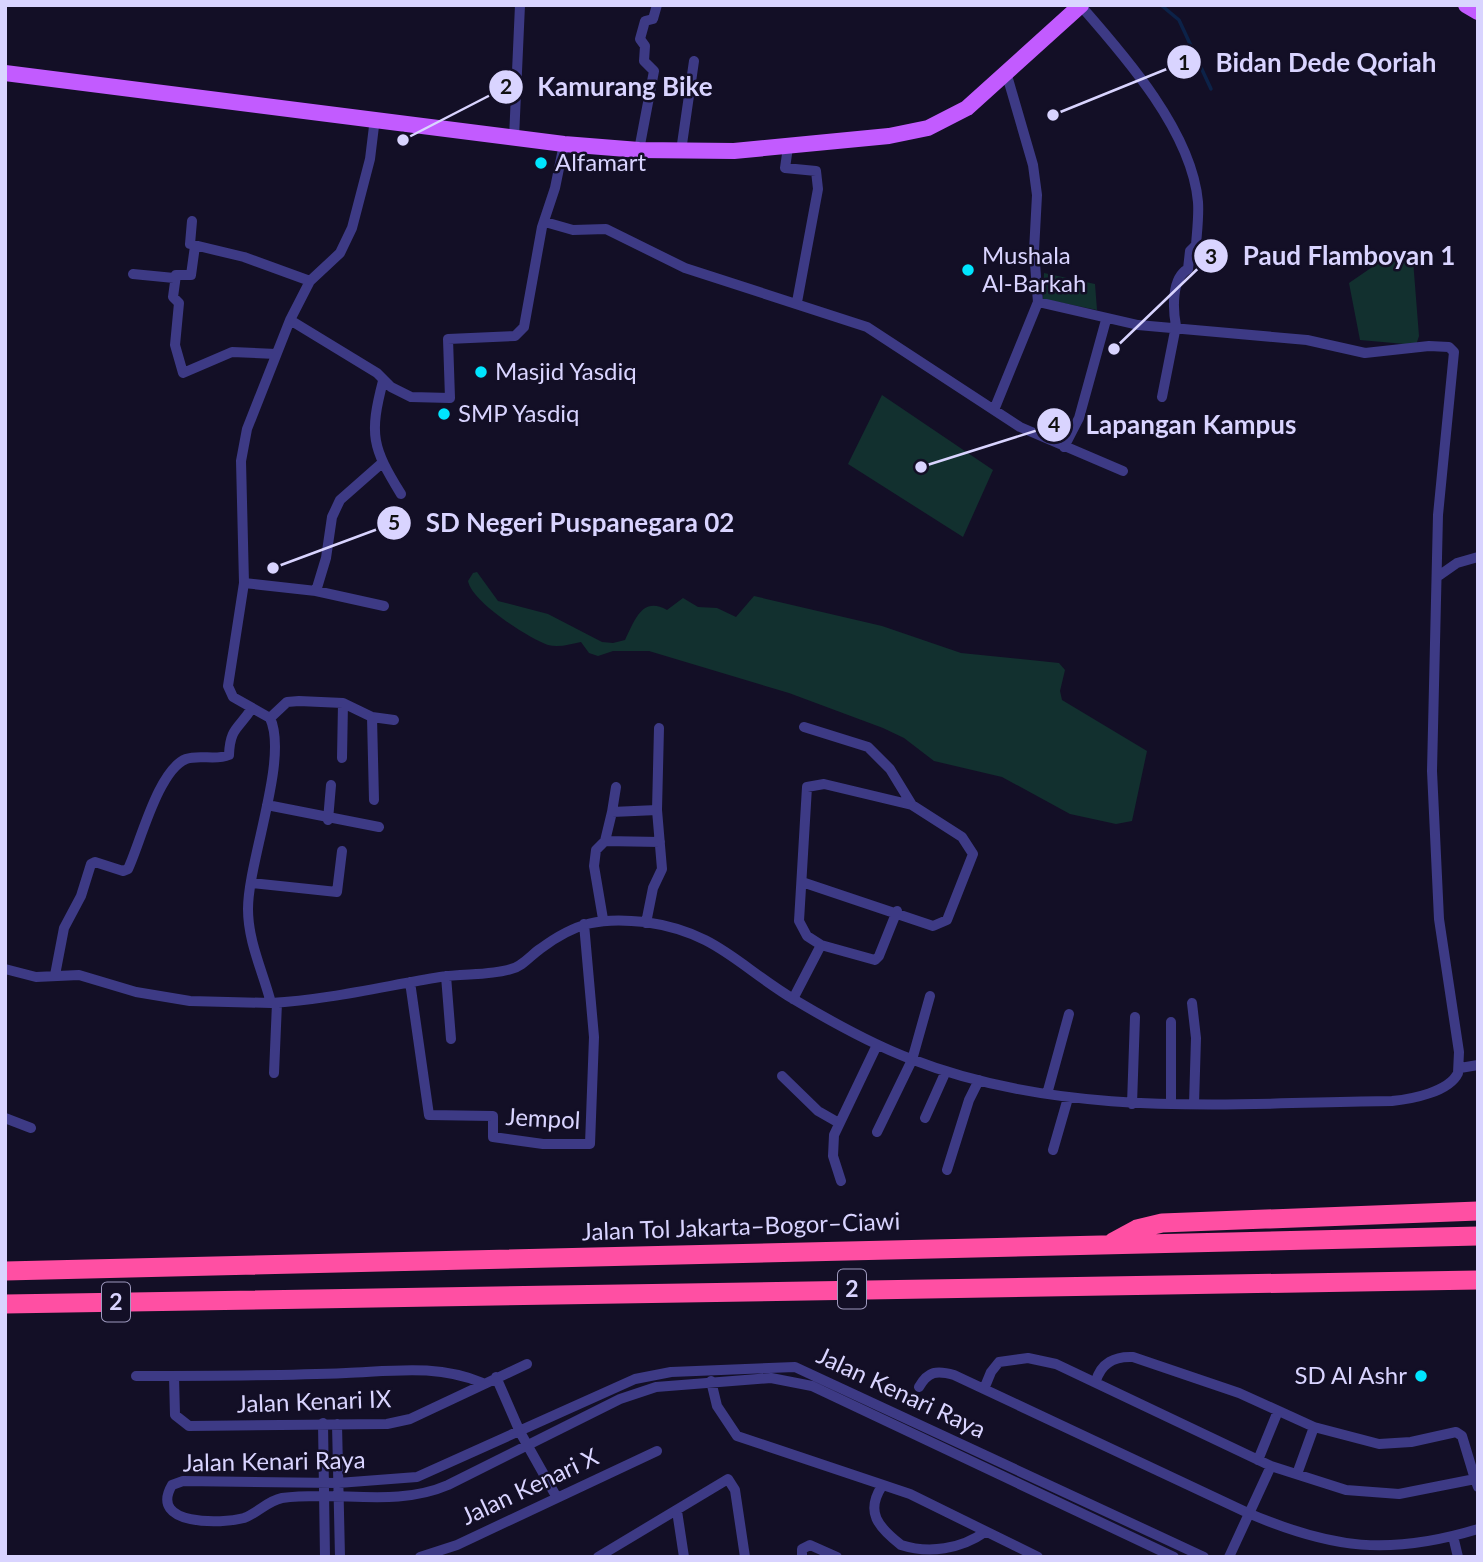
<svg xmlns="http://www.w3.org/2000/svg" width="1483" height="1562" font-family="Lato,sans-serif">
  <style>
    .green { fill: #12302f }
    .lines { fill: none; stroke-linecap: round; stroke-linejoin: round }
    .stream { stroke: #0c2248; stroke-width: 3.5 }
    .street { stroke: #3d3a85; stroke-width: 10 }
    .primary { stroke: #c25bff; stroke-width: 16 }
    .highway { stroke: #ff4fa3; stroke-width: 19 }
    .poi-dot { fill: #00e5ff; stroke: #130f26; stroke-width: 2.5 }
    .labels { text-anchor: middle; stroke-width: 5; stroke-linejoin: round; paint-order: stroke }
    .shield { fill: #130f26; stroke: #9e99be; stroke-width: 2 }
    .shield-label { font-size: 23px; font-weight: bold; fill: #d9d4ff }
    .poi-label { font-size: 24px; fill: #d9d4ff; stroke: #130f26; text-anchor: start }
    .street-label { font-size: 24px; fill: #d9d4ff; stroke: #130f26 }
    .leader { fill: none; stroke: #d9d4ff; stroke-width: 2.5 }
    .callout-dot { fill: #d9d4ff; stroke: #130f26; stroke-width: 2.5 }
    .mark-label { font-size: 21px; text-anchor: middle; font-weight: bold; fill: #111 }
    .callout-label { font-size: 26px; text-anchor: middle; font-weight: bold; fill: #d9d4ff; stroke: #130f26; stroke-width: 5; stroke-linejoin: round; paint-order: stroke }
  </style>
  <rect width="100%" height="100%" fill="#130f26"/>
  <path class="green" d="M 1384,259 L 1413,260 L 1419,336 L 1416,345 L 1360,340 L 1349,283 Z
    M 1044,273 L 1095,284 L 1097,310 L 1043,299 Z
    M 882,395 L 993,470 L 963,537 L 848,464 Z
    M 477,572 L 498,601 L 548,614 L 602,642 L 613,643 L 625,640 C 635,620 642,596 667,610 L 683,598 L 698,607 L 717,608 L 736,617 L 754,596 L 882,626 L 961,653 L 1059,663 L 1065,670 L 1060,691 L 1062,700 L 1147,751 L 1132,821 L 1116,824 L 1070,814 L 1002,777 L 934,761 L 904,738 L 883,728 L 789,693 L 649,651 L 613,651 L 598,656 L 589,653 L 581,642 C 571,644 559,648 548,645 C 527,637 472,602 468,581 L 473,573 Z"/>
  <g class="lines">
    <path class="stream" d="M 1161,5 L 1179,20 L 1211,89"/>
    <path class="street" d="M 1081,6 C 1125,56 1192,132 1198,202 C 1199,216 1197,231 1196,245 L 1190,251 L 1188,269 C 1171,278 1173,310 1176,326 L 1162,397
      M 375,118 L 370,159 L 352,228 L 340,253 L 310,281 L 290,320 L 247,429 L 241,461 L 244,583 L 228,686 L 233,697 L 270,718 C 289,758 248,861 248,909 C 248,942 263,972 271,1003 C 327,1000 385,986 440,977 C 463,973 489,976 511,969 C 522,967 531,955 540,949 C 576,922 601,917 645,922 C 717,932 738,966 795,1000 C 832,1022 871,1044 911,1059 C 1065,1119 1231,1103 1392,1101 C 1412,1099 1449,1092 1458,1073 L 1459,1052 L 1439,919 L 1432,771 L 1438,515 L 1454,352 L 1449,347 L 1429,346 L 1365,353 L 1307,340 L 1138,325 L 1038,302
      M 514,138 L 520,5
      M 788,147 L 785,168 L 816,171 L 818,189 L 797,302
      M 639,150 L 654,71 L 644,61 L 645,46 L 640,39 L 645,21 L 653,19 L 657,5
      M 681,151 L 694,61
      M 192,221 L 190,244 L 244,257 L 310,281
      M 545,222 L 573,230 L 606,229 L 685,268 L 867,327 L 1020,427 L 1123,471
      M 195,246 L 191,275 L 176,275 L 173,297 L 179,303 L 175,345 L 183,373 L 232,352 L 276,354
      M 133,274 L 174,278
      M 290,320 L 377,373 L 391,387 L 411,397 L 450,398 L 448,339 L 515,336 L 524,327 L 542,227 L 555,188 L 564,144
      M 383,381 C 369,435 372,447 401,494
      M 994,410 L 1038,302 L 1034,251 L 1037,195 L 1033,165 L 1006,72
      M 1064,447 L 1079,418 L 1106,320
      M 1437,577 L 1457,563 L 1478,557
      M 244,583 L 316,591 L 384,606
      M 316,591 L 326,558 L 332,517 L 340,500 L 382,463
      M 372,717 L 374,800
      M 270,718 L 287,702 L 299,701 L 343,703 L 372,717 L 394,720
      M 342,758 L 343,703
      M 267,805 L 379,827
      M 612,812 L 616,787
      M 328,820 L 331,785
      M 605,841 L 660,842
      M 802,882 L 933,926 L 947,920 L 973,854 L 962,837 L 912,805 L 890,769 L 868,747 L 804,727
      M 251,883 L 337,892 L 342,851
      M 603,919 L 594,866 L 596,850 L 605,841 L 612,812 L 657,810 L 659,728
      M 646,923 L 653,888 L 662,869 L 657,810
      M 821,945 L 875,960 L 879,956 L 897,911
      M 5,969 L 36,977 L 79,975 L 136,992 L 190,1001 L 271,1003
      M 55,975 L 64,928 L 81,896 L 91,864 L 95,862 L 123,871 L 128,869 C 140,844 158,770 186,759 C 200,754 215,761 229,755 C 230,727 239,729 252,708
      M 446,976 L 451,1039
      M 410,982 L 429,1115 L 493,1116 L 493,1137 L 543,1144 L 590,1144 L 594,1037 L 584,924
      M 793,999 L 821,945 L 807,936 L 799,921 L 807,787 L 824,784 L 912,805
      M 1192,1003 L 1196,1038 L 1194,1104
      M 1171,1022 L 1171,1104
      M 1460,1068 L 1478,1065
      M 274,1073 L 277,1003
      M 782,1076 L 818,1111 L 839,1123
      M 1047,1094 L 1069,1014
      M 1132,1104 L 1135,1017
      M 5,1118 L 31,1128
      M 925,1118 L 946,1071
      M 877,1132 L 912,1060 L 930,996
      M 1053,1150 L 1068,1098
      M 947,1170 L 969,1100 L 979,1080
      M 841,1181 L 833,1156 L 834,1135 L 877,1045
      M 136,1376 C 206,1376 276,1376 346,1373 C 394,1371 437,1364 483,1383
      M 174,1376 L 175,1415 L 189,1426 L 387,1424 L 410,1419 L 527,1364
      M 496,1377 L 520,1432 L 556,1496
      M 711,1381 L 717,1406 L 737,1436 L 910,1494 L 1038,1557
      M 1096,1381 C 1101,1363 1115,1356 1133,1357 L 1239,1393 L 1314,1427 L 1379,1444 L 1411,1442 L 1456,1432 L 1462,1436 L 1475,1479
      M 919,1387 C 928,1371 937,1370 954,1375 L 1248,1513 C 1332,1549 1389,1556 1478,1529
      M 984,1389 L 991,1372 L 999,1362 L 1028,1358 L 1056,1364 L 1271,1466 L 1346,1490 L 1399,1494 L 1475,1479 L 1478,1487
      M 323,1423 L 325,1557
      M 337,1424 L 340,1557
      M 1258,1460 L 1278,1411
      M 1297,1474 L 1314,1427
      M 882,1486 C 865,1512 878,1527 901,1545 C 929,1554 961,1549 985,1532
      M 677,1511 L 684,1557
      M 1453,1536 L 1458,1557
      M 420,1557 L 457,1545 L 657,1451
      M 598,1557 L 728,1479 L 735,1490 L 745,1557
      M 802,1557 L 802,1549 L 810,1545 L 837,1557
      M 1174,1557 L 812,1386 L 771,1378 L 656,1387 L 620,1399 L 448,1485 C 395,1508 338,1490 282,1498 C 267,1501 258,1513 244,1518 C 222,1524 148,1526 172,1485 L 183,1481 L 338,1483 L 417,1477 L 635,1379 L 671,1372 L 795,1367 L 1204,1557
      M 1229,1557 L 1271,1466"/>
    <path class="primary" d="M 1466,5 L 1478,12
      M 5,73 L 564,144 L 639,150 L 734,151 L 889,136 L 928,128 L 967,108 L 1081,5"/>
    <path class="highway" d="M 1113,1242 L 1137,1229 L 1162,1223 L 1478,1211
      M 5,1271 L 1478,1236
      M 5,1304 L 1478,1280"/>
  </g>
  <g class="poi-dot">
    <circle cx="541" cy="163" r="7"/>
    <circle cx="968" cy="270" r="7"/>
    <circle cx="481" cy="372" r="7"/>
    <circle cx="444" cy="414" r="7"/>
    <circle cx="1421" cy="1376" r="7"/>
  </g>
  <g class="labels">
    <g class="shield">
      <rect x="838" y="1269.5" width="28" height="39" rx="5"/>
      <rect x="102" y="1282.5" width="28" height="39" rx="5"/>
    </g>
    <g class="shield-label">
      <text x="852" y="1297">2</text>
      <text x="116" y="1310">2</text>
    </g>
    <g class="poi-label">
      <text x="555" y="171">Alfamart</text>
      <text x="982" y="264">Mushala<tspan x="982" dy="28">Al-Barkah</tspan></text>
      <text x="495" y="380">Masjid Yasdiq</text>
      <text x="458" y="422">SMP Yasdiq</text>
      <text x="1407" y="1384" text-anchor="end">SD Al Ashr</text>
    </g>
    <g class="street-label">
      <text transform="translate(543 1119) rotate(3)" y="8">Jempol</text>
      <text transform="translate(741 1227) rotate(-2)" y="8">Jalan Tol Jakarta–Bogor–Ciawi</text>
      <text transform="translate(901 1393) rotate(25)" y="8">Jalan Kenari Raya</text>
      <text transform="translate(314 1402) rotate(-2)" y="8">Jalan Kenari IX</text>
      <text transform="translate(274 1462) rotate(-1)" y="8">Jalan Kenari Raya</text>
      <text transform="translate(530 1487) rotate(-25)" y="8">Jalan Kenari X</text>
    </g>
  </g>
  <path class="leader" d="M1053 115L1184 62M403 140L506 87M1114 349L1211 256M921 467L1054 425M273 568L394 523"/>
  <g class="callout-dot">
    <circle cx="1053" cy="115" r="7"/>
    <circle cx="403" cy="140" r="7"/>
    <circle cx="1114" cy="349" r="7"/>
    <circle cx="921" cy="467" r="7"/>
    <circle cx="273" cy="568" r="7"/>
    <circle cx="1184" cy="62" r="18"/>
    <circle cx="506" cy="87" r="18"/>
    <circle cx="1211" cy="256" r="18"/>
    <circle cx="1054" cy="425" r="18"/>
    <circle cx="394" cy="523" r="18"/>
  </g>
  <g class="mark-label">
    <text x="1184" y="70">1</text>
    <text x="506" y="94">2</text>
    <text x="1211" y="264">3</text>
    <text x="1054" y="432">4</text>
    <text x="394" y="530">5</text>
  </g>
  <g class="callout-label">
    <text x="1326" y="72">Bidan Dede Qoriah</text>
    <text x="625" y="96">Kamurang Bike</text>
    <text x="1349" y="265">Paud Flamboyan 1</text>
    <text x="1191" y="434">Lapangan Kampus</text>
    <text x="580" y="532">SD Negeri Puspanegara 02</text>
  </g>
  <rect width="1483" height="1562" fill="none" stroke="#d9d4ff" stroke-width="14"/>
</svg>
